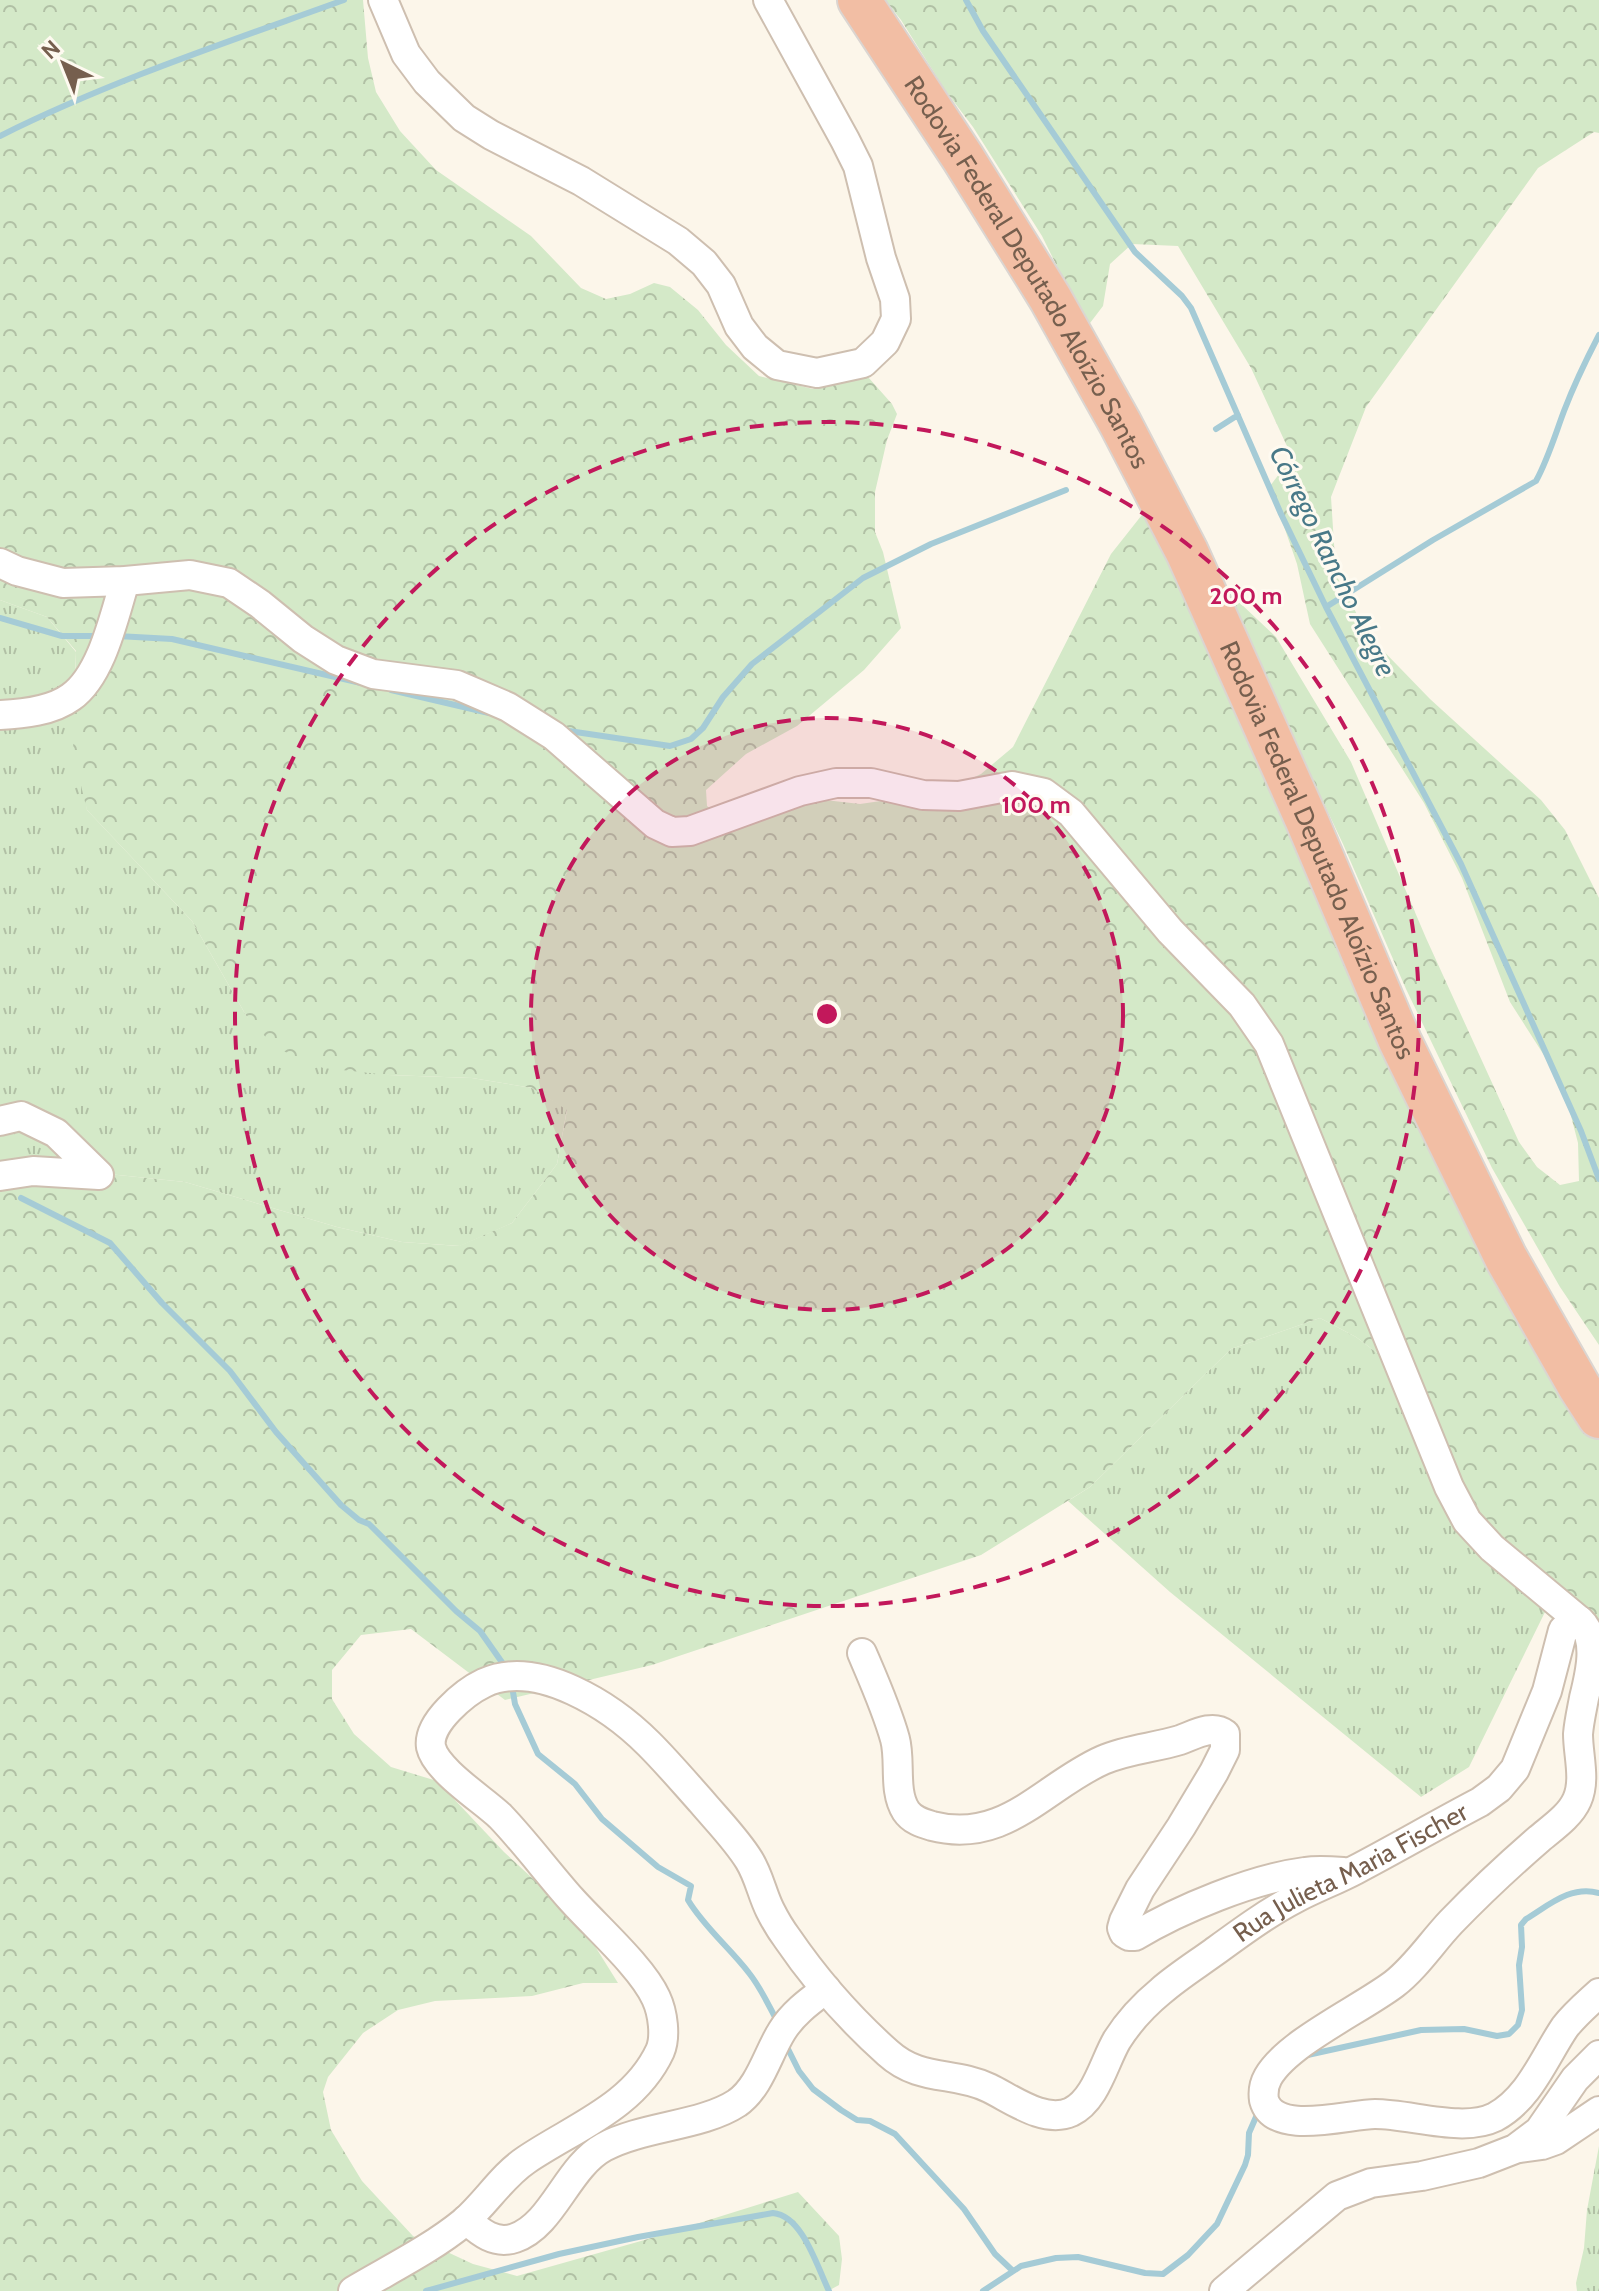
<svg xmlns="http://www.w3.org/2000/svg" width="1599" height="2291" font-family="Cabin,sans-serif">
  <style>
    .grass { fill: url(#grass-tufts) }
    .forest { fill: url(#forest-crowns) }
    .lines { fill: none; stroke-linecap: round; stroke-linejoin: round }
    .stream { stroke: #a5cbd6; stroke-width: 6 }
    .minor-casing { stroke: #cebfb0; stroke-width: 32 }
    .highway-casing { stroke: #dbd5d1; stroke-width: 46 }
    .minor { stroke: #fff; stroke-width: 28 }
    .highway { stroke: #f2bea4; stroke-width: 42 }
    .ring { fill: none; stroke: #c2185b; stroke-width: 4; stroke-dasharray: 14 10 }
    .labels { text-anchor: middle; stroke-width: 6; stroke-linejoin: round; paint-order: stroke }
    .street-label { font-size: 26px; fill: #765f4e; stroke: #fefaf0 }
    .water-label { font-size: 28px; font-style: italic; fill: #487988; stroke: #fefaf0 }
    .centre { fill: #c2185b; stroke: #fefaf0; stroke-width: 4 }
    .ring-label { font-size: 24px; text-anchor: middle; font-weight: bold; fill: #c2185b; stroke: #fefaf0; stroke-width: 6; stroke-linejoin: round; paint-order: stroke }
  </style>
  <defs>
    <pattern id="grass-tufts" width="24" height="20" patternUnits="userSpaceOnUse" patternTransform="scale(2)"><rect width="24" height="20" fill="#d4e9c8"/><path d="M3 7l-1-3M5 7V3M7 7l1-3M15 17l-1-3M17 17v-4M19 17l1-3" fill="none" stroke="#b1c0a5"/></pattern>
    <pattern id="forest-crowns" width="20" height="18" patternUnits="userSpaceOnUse" patternTransform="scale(2)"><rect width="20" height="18" fill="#d4e9c8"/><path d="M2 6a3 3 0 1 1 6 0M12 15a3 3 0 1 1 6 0" fill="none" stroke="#b1c0a5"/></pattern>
  </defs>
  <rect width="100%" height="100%" fill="#fcf6ea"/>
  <path class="grass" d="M 0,600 L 47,617 L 76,652 L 74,698 L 87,810 L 192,921 L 247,1017 L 389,1075 L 472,1078 L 532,1088 L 567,1109 L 557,1164 L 512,1223 L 460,1246 L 402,1242 L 337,1227 L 185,1182 L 13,1164 L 0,1170 Z
    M 1320,1318 L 1356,1337 L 1417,1383 L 1501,1569 L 1545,1612 L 1469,1767 L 1421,1797 L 1170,1592 L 1068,1501 L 1090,1487 L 1231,1349 Z
    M 1599,2146 L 1599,2291 L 1577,2291 L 1576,2283 L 1584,2248 L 1587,2210 Z"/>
  <path class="forest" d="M 0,0 L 363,0 L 368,58 L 376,92 L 400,131 L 436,170 L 531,236 L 581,288 L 606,299 L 630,294 L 654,283 L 670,287 L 698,310 L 726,345 L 759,376 L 813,389 L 837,376 L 868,377 L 892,404 L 897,414 L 887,440 L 875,492 L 875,532 L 883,552 L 901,628 L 864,670 L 797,726 L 746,754 L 706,790 L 707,806 L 723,818 L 786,803 L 825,800 L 860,804 L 943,792 L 981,774 L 1013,747 L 1111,554 L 1145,511 L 1599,1434 L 1599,1665 L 1501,1569 L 1432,1489 L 1427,1436 L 1417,1383 L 1356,1337 L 1320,1318 L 1231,1349 L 1090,1487 L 981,1555 L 652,1665 L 505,1700 L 411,1629 L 361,1635 L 332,1670 L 332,1699 L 354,1734 L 391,1767 L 437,1781 L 504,1852 L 543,1888 L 593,1943 L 618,1983 L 583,1983 L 532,1996 L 435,2001 L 398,2010 L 363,2033 L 328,2077 L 323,2092 L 331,2130 L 362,2181 L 413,2236 L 473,2264 L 517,2276 L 648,2239 L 798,2192 L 839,2236 L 842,2259 L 839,2285 L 828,2291 L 0,2291 L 0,1170 L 13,1164 L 185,1182 L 337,1227 L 402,1242 L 459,1246 L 512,1223 L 557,1164 L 567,1110 L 532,1088 L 472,1078 L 389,1075 L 323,1068 L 276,1048 L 247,1017 L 192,921 L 87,810 L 73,753 L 76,651 L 47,617 L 0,600 Z
    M 885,0 L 1599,0 L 1599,133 L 1594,132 L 1538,168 L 1366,407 L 1331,497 L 1336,575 L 1368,635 L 1430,699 L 1541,800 L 1565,830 L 1599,898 L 1599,1345 L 1560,1287 L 1492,1168 L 1406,989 L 1343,844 L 1230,605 L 1240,603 L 1276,637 L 1351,762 L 1426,938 L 1519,1142 L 1537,1167 L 1560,1185 L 1579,1181 L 1578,1143 L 1563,1085 L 1510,1002 L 1462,878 L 1424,803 L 1310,624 L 1297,564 L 1270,486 L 1292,457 L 1251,368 L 1178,246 L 1132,244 L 1110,264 L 1103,306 L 1087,327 L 1042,236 L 973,127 L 945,90 L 901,20 Z"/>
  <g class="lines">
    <path class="stream" d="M 966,0 L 983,31 L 1135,252 L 1182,296 L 1191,308 L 1281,514 L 1326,607 L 1461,864 L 1581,1131 L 1599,1179
      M 0,136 C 110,81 228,42 344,0
      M 1216,429 L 1238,415
      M 1326,607 L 1433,540 L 1536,481 C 1548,459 1555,435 1564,411 C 1574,385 1586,360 1599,335
      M 0,618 L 62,636 L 102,636
      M 117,636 L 172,639 L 361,683
      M 391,690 L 489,713
      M 562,730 L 670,746 L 691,739 L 703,728 L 723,697 L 752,664 L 863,578 L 931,544 L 1066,490
      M 21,1198 L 110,1243 L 162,1303 L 230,1371 L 276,1432 L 341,1505 L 359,1520 L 369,1524 L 456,1611 L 480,1631 L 506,1668
      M 512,1686 L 515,1704 L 538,1754 L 575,1784 L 602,1819 L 658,1867 L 691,1886 L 688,1900 C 704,1927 730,1948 749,1973 C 761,1988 769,2006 778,2023
      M 786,2045 L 799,2071 L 813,2089 L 841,2110 L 857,2120 L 870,2121 L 895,2134 L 964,2209 L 995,2254 L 1013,2271
      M 1303,2056 L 1421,2030 L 1464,2029 L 1497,2036 L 1509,2034 L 1518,2025 L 1522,2010 L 1519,1965 L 1522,1947 L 1521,1925 L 1526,1919 C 1549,1905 1571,1885 1599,1893
      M 426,2291 L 559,2254 L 638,2237 L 773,2213 C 803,2216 817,2267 829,2291
      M 983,2291 L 1021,2266 L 1056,2258 L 1078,2257 L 1145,2273 L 1163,2274 L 1188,2255 L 1217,2224 L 1245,2165 L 1248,2155 L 1249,2133 L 1259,2110"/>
    <defs>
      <g id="minor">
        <path d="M 383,0 L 406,54 L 427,82 L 464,118 L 491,135 L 581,181 L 678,241 L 704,263 L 721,285 L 739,326 L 755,347 L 777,365 L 817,373 L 863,363 L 885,342 L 896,319 L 895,299 L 881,258 L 858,166 L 845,140 L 768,0"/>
        <path d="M 0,563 L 17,571 L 63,583 L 125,581 L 190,575 L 229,583 L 260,604 L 303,639 L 336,660 L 373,674 L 457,685 L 508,707 L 554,736 L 655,824 L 672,832 L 690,831 L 800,791 L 836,783 L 871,783 L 923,795 L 959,796 L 1012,786 L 1044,793 L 1071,813 L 1170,931 L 1242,1005 L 1269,1044 L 1449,1487 L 1467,1521 L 1492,1548 L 1580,1621"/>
        <path d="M 0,715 C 23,714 52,711 71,697 C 102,675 114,616 125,581"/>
        <path d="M 0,1121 L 21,1116 L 56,1133 L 99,1175 L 33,1171 L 0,1176"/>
        <path d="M 862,1653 C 874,1681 887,1710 895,1739 C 901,1761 893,1791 906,1811 C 912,1820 922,1823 932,1826 C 1005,1845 1044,1786 1103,1760 C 1128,1749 1154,1748 1180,1740 C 1194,1735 1212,1724 1225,1734 L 1225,1750 L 1214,1772 L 1181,1827 L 1140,1889 L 1124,1921 L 1122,1928 L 1124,1933 L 1129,1936 L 1135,1936 C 1180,1909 1252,1879 1305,1872 C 1317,1870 1331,1871 1343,1872"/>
        <path d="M 1520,2148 L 1542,2145 L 1556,2140 L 1599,2111"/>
        <path d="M 466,2220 C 480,2232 495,2245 515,2238 C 553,2225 567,2167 604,2147 C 643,2126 702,2126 737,2103 C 760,2087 768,2053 782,2031 C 793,2013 810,2001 826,1989"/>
        <path id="s1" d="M 353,2291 C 390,2269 431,2249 464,2222 C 486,2203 502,2176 526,2160 C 573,2128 634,2107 660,2051 C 666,2037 663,2013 656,1998 C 642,1967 595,1926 571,1899 C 547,1872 525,1842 500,1816 C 482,1799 436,1770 431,1747 C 427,1723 465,1692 484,1683 C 538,1658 612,1707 649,1744 C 667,1762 684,1782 701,1801 C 717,1820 736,1839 749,1860 C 759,1876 762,1894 770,1910 C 775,1920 781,1930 787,1938 C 815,1979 851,2020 888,2053 C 920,2082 954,2071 989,2088 C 1012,2099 1044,2124 1071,2112 C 1096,2100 1104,2062 1117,2040 C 1129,2021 1144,2005 1161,1991 C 1177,1977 1196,1965 1214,1952 C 1240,1933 1267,1913 1296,1898 C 1315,1888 1336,1880 1355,1870 C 1397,1848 1438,1824 1480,1802 L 1499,1788 L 1515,1769 L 1547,1691 L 1563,1630 L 1569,1625 L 1580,1621 C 1599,1638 1590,1674 1584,1698 C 1582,1709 1579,1722 1578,1734 C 1578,1755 1586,1780 1577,1800 C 1570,1816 1552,1828 1539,1839 C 1509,1865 1479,1893 1451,1922 C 1432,1942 1416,1967 1394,1984 C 1361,2009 1287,2043 1268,2077 C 1264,2084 1263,2093 1264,2100 C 1274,2137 1348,2114 1375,2114 C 1411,2114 1463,2133 1495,2117 C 1530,2098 1544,2058 1565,2027 C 1575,2014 1587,2004 1599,1993"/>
        <path d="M 1224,2291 L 1337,2196 L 1371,2183 L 1422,2176 L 1479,2163 L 1515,2149 L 1539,2131 L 1575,2079 L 1599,2055"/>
      </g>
      <g id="highway">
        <path id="s2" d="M 859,0 L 963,158 L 1050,298 L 1120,423 L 1187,552 L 1307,821 L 1400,1041 L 1506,1258 L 1579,1386 L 1599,1417"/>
      </g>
    </defs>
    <use href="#minor" class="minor-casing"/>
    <use href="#highway" class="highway-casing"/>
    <use href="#minor" class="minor"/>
    <use href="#highway" class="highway"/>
  </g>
  <circle cx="827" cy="1014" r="296" fill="#c2185b" fill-opacity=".12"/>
  <g class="ring">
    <circle cx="827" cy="1014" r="296"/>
    <circle cx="827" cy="1014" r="592"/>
  </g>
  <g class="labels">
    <g class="street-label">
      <text dy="9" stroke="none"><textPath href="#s2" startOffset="320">Rodovia Federal Deputado Aloízio Santos</textPath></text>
      <text dy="9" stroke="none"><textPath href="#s2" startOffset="968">Rodovia Federal Deputado Aloízio Santos</textPath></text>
      <text dy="9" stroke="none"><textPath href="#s1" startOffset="2028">Rua Julieta Maria Fischer</textPath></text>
    </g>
    <g class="water-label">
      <text transform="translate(1333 561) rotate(64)" y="10">Córrego Rancho Alegre</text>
    </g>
  </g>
  <circle cx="827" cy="1014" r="12" class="centre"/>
  <g class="ring-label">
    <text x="1246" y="604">200 m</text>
    <text x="1036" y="813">100 m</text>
  </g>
  <g transform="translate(64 64) rotate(317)" stroke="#fefaf0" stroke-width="6" paint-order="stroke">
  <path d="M0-6L14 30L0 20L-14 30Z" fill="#765f4e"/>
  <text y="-12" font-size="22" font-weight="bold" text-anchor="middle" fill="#765f4e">N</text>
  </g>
</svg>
